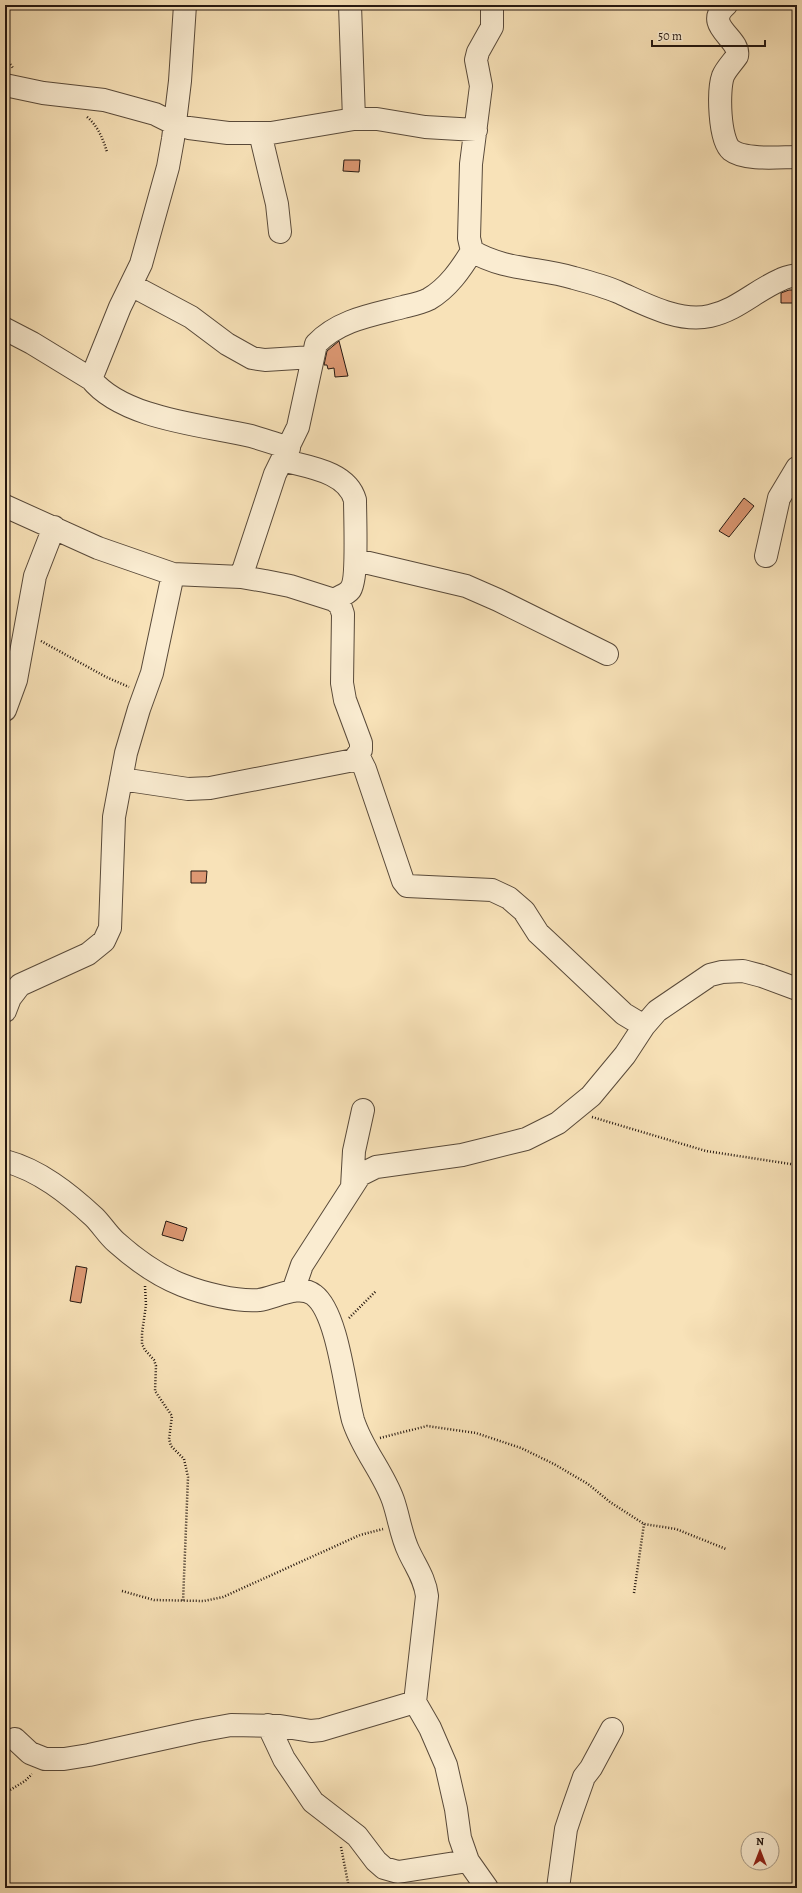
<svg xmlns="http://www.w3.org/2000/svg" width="802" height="1893" font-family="Alegreya,serif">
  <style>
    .building { fill: #dd9873; stroke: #241710 }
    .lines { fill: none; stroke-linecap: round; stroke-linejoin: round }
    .minor-casing { stroke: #594a3a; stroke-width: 24 }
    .path { stroke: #241710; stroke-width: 2.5; stroke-dasharray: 1 2; stroke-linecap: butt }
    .minor { stroke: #faecd1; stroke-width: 22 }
  </style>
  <rect width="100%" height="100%" fill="#f8e2b8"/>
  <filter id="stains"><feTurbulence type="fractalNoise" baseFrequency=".005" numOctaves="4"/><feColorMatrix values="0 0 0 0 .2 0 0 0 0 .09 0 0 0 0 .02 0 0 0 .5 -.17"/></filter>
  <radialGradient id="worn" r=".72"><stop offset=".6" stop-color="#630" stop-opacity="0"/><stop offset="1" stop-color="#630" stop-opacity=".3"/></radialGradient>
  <path class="building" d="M 344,160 L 360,160 L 359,172 L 343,171 Z
    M 789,290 L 797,290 L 797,303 L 781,303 L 781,293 Z
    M 339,341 L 348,376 L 335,377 L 334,368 L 328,369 L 327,365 L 324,365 L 327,351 Z
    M 744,498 L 754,506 L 729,537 L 719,531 Z
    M 191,871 L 207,871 L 206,883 L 191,883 Z
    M 166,1221 L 187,1228 L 183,1241 L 162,1235 Z
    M 76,1266 L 87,1268 L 81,1303 L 70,1301 Z"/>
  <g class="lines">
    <defs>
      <path id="minor" d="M 350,5 L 354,119
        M 492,5 L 492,27 L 478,52 L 476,60 L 481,86 L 471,164 L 469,238 L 472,251 C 503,270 541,268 574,278 C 589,282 604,286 618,292 C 645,304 679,323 710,316 C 737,310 755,291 780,280 C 785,277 791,276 797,275
        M 726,5 C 702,26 741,38 737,56 C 733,62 726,69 723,76 C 718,90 719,140 731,150 C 745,161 780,157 797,157
        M 5,85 L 43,93 L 104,100 L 155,114 L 175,124 L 189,128 L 228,133 L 271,133 L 354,119 L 377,119 L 425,127 L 476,130
        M 260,133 L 277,204 L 280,232
        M 131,285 L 191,317 L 227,344 L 252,358 L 265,360 L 313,357
        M 5,329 L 32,343 L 91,379 C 123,419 204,425 251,436 C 264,440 277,444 289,448
        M 91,379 L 120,307 L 141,264 L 168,167 L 173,139 L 180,81 L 185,5
        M 282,460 C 307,467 347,471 355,500 C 355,516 358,581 350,590 C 347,594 339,597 334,600
        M 5,506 L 98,548 L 173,574 L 241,577 L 265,581 L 290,586 L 334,600 L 340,605 L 343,614 L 342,683 L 345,700 L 361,743 L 361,750 L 354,760 L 210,788 L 188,789 L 121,779
        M 766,556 L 779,498 L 797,468
        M 356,560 L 466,586 L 498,600 L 607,654
        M 241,577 L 275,474 L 298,427 L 316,344 C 339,320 372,315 403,307 C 411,305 421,303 429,299 C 448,288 461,269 472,251
        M 5,710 L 16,680 L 35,576 L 54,527
        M 358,755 L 365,769 L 403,881 L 407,886 L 492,890 L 509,898 L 524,911 L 538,933 L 553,947 L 624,1014 L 644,1026
        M 5,1011 L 10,998 L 20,985 L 88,954 L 104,941 L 110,928 L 114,817 L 126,753 L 139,709 L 152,673 L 173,574
        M 5,1161 C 39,1170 68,1193 94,1217 C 102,1225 108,1235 116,1242 C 135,1259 159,1276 182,1285 C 202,1293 237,1302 259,1300 C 275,1298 299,1283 314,1295 C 338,1313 345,1391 353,1420 C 362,1449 383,1472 393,1500 C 399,1517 401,1536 409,1552 C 416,1567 425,1579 427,1596 L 415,1702 L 430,1728 L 446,1765 L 456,1809 L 460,1838 L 468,1861 L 487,1888
        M 352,1187 L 354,1151 L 363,1110
        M 293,1291 L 302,1265 L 360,1175 L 376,1167 L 462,1155 L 526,1139 L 558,1123 L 591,1096 L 625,1055 L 644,1026 L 657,1011 L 710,975 L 722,972 L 743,971 L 762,976 L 797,989
        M 268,1725 L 284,1759 L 313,1802 L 357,1836 L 376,1861 L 384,1868 L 398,1872 L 468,1861
        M 15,1739 L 30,1753 L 45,1759 L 64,1759 L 89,1755 L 198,1731 L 231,1725 L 280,1726 L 311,1731 L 321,1730 L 415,1702
        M 558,1888 L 566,1829 L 572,1811 L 584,1777 L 591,1768 L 612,1729"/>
    </defs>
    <use href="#minor" class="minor-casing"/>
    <path class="path" d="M 5,57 L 13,68
      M 87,117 C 98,126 103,139 107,152
      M 41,641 L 106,677 L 129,687
      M 592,1117 L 706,1151 L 797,1165
      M 145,1286 L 146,1305 L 142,1333 L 142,1344 L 145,1350 L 154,1360 L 156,1366 L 155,1391 L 172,1416 L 169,1439 L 171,1446 L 184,1459 L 188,1477 L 183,1602
      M 349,1318 L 376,1291
      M 380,1438 L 427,1426 L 476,1433 L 521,1448 L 554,1464 L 588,1484 L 610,1502 L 644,1524 L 676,1529 L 726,1549
      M 122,1591 L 154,1600 L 204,1601 L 223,1597 L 360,1535 L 383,1529
      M 634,1593 L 644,1524
      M 5,1793 L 25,1781 L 32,1774
      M 341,1847 L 349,1888"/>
    <use href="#minor" class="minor"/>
  </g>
  <rect width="802" height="1893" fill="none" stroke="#f8e2b8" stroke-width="20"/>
  <rect x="6" y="6" width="790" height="1881" fill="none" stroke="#241710" stroke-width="2"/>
  <rect x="10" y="10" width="782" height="1873" fill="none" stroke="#241710"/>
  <g transform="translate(760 1851)"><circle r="19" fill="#faecd1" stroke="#a49784"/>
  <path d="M0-3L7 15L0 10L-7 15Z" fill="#8f2418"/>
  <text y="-6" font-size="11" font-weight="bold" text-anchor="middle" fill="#241710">N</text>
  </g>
  <path d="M652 40v6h113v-6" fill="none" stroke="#241710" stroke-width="2"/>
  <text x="658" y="40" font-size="12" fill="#241710" stroke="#faecd1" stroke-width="3" paint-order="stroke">50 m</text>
  <rect width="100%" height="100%" filter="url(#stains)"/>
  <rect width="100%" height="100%" fill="url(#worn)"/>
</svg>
